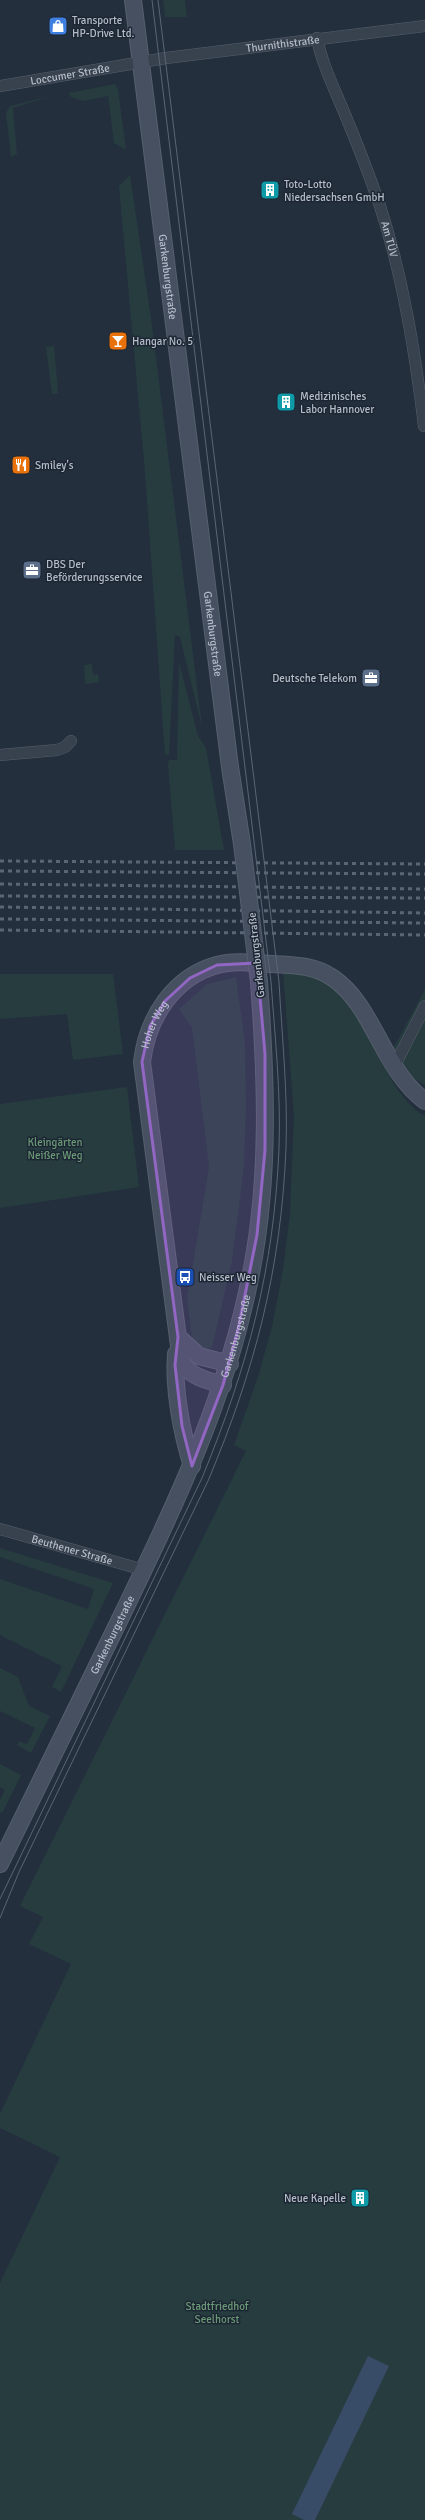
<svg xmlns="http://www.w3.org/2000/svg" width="425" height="2520" font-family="Signika,sans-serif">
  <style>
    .green { fill: #263c3f }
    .water { fill: #394c67 }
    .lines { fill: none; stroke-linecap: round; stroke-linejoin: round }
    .street-casing { stroke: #565f6c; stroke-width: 12 }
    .secondary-casing { stroke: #565f6c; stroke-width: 18 }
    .street { stroke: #38414e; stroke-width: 11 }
    .secondary { stroke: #465061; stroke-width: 16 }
    .tram { stroke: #5a6575; stroke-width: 1 }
    .rail { stroke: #5a6575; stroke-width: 3; stroke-dasharray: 4 4; stroke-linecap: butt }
    .secondary-bridge-casing { stroke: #565f6c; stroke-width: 18; stroke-linecap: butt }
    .secondary-bridge { stroke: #465061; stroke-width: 16 }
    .marked { fill: #9266c3; fill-opacity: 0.2; stroke: #9266c3; stroke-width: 3; stroke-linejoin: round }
    .labels { text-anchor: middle; stroke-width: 3; stroke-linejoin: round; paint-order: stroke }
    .poi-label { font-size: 11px; fill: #b4bcc9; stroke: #1d2633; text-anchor: start }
    .street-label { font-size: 11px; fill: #b4bcc9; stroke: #1d2633 }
    .park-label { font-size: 11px; fill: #6b9a76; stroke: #1d2633 }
  </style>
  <rect width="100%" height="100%" fill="#242f3e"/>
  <path class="green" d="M 163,0 L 185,0 L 187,17 L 165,17 Z
    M 115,84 L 118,89 L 126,150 L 114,143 L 108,96 L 83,101 L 71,97 L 69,93 Z
    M 51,96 L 13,108 L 17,154 L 11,157 L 6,113 L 10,106 Z
    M 130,175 L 151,318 L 202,727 L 180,637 L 175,635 L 169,754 L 165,755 L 145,472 L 119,186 Z
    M 54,346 L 58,393 L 52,394 L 46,347 Z
    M 179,662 L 198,736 L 206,748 L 224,850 L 175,850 L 168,765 L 169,760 L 177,760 Z
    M 92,664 L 93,675 L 98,674 L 99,682 L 85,684 L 84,665 Z
    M 283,971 C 294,973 309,973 319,977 C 367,997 379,1091 425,1116 L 425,2520 L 0,2520 L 0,2283 L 60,2157 L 0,2128 L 0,2114 L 71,1964 L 29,1944 L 43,1917 L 20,1906 L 246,1451 L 234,1445 L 258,1377 L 272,1327 L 283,1269 L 290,1214 L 294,1116 Z
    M 0,974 L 113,974 L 123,1054 L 73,1060 L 67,1014 L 0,1019 Z
    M 236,977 L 245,1042 L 246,1106 L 244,1167 L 232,1261 L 212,1348 L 205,1349 L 192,1340 L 187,1298 L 209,1167 L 192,1028 L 179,1009 L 207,984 Z
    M 425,989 L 425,1085 L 413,1077 L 393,1049 Z
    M 127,1087 L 139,1187 L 0,1208 L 0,1104 Z
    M 0,1548 L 113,1583 L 61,1692 L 52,1687 L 62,1666 L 0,1635 L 0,1579 L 88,1609 L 94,1589 L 0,1557 Z
    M 0,1668 L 18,1677 L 29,1706 L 50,1716 L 31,1753 L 17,1745 L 19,1741 L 27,1744 L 35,1728 L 0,1711 Z
    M 0,1764 L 21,1775 L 2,1813 L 0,1812 L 0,1800 L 5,1790 L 0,1787 Z"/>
  <path class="water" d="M 368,2356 L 389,2366 L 315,2520 L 304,2520 L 292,2514 Z"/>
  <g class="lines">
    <defs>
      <g id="street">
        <path id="s1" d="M 317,38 C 322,64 334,88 344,112 C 357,143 369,174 380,206 C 403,277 415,352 424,426"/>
        <path id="s2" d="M 0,86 L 166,58 L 425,26"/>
        <path d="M 0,755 L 57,750 L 65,747 L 71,741"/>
        <path d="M 394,1067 L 425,1006"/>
        <path id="s3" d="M 0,1529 L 144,1570"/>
      </g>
      <g id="secondary">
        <path id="s4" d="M 133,0 L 230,767 L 242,844"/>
        <path d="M 178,1337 L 199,1356 L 230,1364"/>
        <path d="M 176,1354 C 173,1388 182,1434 192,1466"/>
        <path id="s5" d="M 223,1385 C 206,1380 190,1377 181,1361 L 142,1062 C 147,1019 173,977 217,965 C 235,960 254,963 272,964 C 294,965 314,965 333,978 C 374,1006 382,1069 425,1101"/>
        <path id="s6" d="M 0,1864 C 40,1782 80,1700 120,1619 C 176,1503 228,1396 252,1268 C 270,1173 266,1077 259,982"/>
      </g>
    </defs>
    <use href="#street" class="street-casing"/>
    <use href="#secondary" class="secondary-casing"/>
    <use href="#street" class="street"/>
    <use href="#secondary" class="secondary"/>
    <path class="tram" d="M 0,1899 L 202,1478 C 248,1366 274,1269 279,1148 C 281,1092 275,1037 271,982 L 152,0
      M 0,1918 L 19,1872 L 208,1481 C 255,1369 281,1270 286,1148 C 288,1093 282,1037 279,982 L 158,0"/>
    <path class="rail" d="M 0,861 L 425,864
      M 0,871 L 425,874
      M 0,884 L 425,889
      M 0,896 L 425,898
      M 0,907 L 425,913
      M 0,919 L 425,923
      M 0,930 L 425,935"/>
    <defs>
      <path id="secondary-bridge" d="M 242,844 L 259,982"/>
    </defs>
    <use href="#secondary-bridge" class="secondary-bridge-casing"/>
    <use href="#secondary-bridge" class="secondary-bridge"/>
  </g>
  <path class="marked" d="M 257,963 L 265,1054 L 265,1150 L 257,1235 L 238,1330 L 223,1385 L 192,1466 L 182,1426 L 175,1365 L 178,1337 L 142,1062 L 150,1026 L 165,1001 L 190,978 L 217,965 Z"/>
  <defs>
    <symbol id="shop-square" viewBox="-11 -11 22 22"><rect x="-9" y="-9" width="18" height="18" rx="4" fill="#3f7fe0" stroke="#1d2633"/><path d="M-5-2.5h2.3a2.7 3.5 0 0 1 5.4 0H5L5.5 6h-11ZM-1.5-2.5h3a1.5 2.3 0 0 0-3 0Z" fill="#fff"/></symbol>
    <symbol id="building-square" viewBox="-11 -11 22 22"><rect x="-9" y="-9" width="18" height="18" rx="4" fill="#0f9aa8" stroke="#1d2633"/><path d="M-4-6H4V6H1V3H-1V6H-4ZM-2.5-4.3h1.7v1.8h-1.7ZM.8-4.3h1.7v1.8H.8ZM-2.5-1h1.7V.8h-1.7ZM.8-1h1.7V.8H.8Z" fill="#fff"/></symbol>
    <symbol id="bar-square" viewBox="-11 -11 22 22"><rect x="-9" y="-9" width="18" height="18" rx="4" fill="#e8710a" stroke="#1d2633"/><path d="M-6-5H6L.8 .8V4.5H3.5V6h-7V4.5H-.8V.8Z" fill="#fff"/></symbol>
    <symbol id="restaurant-square" viewBox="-11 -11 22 22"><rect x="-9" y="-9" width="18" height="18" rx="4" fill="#e8710a" stroke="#1d2633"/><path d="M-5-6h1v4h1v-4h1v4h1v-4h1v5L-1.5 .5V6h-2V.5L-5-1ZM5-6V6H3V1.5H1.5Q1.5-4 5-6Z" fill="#fff"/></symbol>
    <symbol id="office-square" viewBox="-11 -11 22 22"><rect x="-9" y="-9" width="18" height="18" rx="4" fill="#5c6f8a" stroke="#1d2633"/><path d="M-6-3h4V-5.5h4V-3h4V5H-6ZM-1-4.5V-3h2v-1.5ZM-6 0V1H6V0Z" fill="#fff"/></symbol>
    <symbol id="bus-square" viewBox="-11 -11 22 22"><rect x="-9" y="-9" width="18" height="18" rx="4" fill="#1a4fb4" stroke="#1d2633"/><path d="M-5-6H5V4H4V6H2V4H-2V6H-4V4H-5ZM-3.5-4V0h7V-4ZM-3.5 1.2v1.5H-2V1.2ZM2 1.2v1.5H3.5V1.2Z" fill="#fff"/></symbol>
  </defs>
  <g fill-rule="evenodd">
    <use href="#shop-square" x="47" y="15" width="22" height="22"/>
    <use href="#building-square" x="259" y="179" width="22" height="22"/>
    <use href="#bar-square" x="107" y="330" width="22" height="22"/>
    <use href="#building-square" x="275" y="391" width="22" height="22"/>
    <use href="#restaurant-square" x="10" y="454" width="22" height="22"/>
    <use href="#office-square" x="21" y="559" width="22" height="22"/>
    <use href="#office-square" x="360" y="667" width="22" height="22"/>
    <use href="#bus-square" x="174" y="1266" width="22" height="22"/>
    <use href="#building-square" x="349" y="2187" width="22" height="22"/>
  </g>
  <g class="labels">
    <g class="poi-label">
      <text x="72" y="24">Transporte<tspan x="72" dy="13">HP-Drive Ltd.</tspan></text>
      <text x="284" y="188">Toto-Lotto<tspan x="284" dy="13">Niedersachsen GmbH</tspan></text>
      <text x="132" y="345">Hangar No. 5</text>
      <text x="300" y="400">Medizinisches<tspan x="300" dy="13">Labor Hannover</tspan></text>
      <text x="35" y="469">Smiley's</text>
      <text x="46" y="568">DBS Der<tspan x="46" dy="13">Beförderungsservice</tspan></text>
      <text x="357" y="682" text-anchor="end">Deutsche Telekom</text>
      <text x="199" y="1281">Neisser Weg</text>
      <text x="346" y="2202" text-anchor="end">Neue Kapelle</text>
    </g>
    <g class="street-label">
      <text dy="4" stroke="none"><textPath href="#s2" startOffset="286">Thurnithistraße</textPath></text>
      <text dy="4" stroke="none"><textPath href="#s2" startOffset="71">Loccumer Straße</textPath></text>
      <text dy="4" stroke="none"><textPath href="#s1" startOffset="214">Am TÜV</textPath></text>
      <text dy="4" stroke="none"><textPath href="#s4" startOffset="279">Garkenburgstraße</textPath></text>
      <text dy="4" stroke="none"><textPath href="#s4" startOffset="639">Garkenburgstraße</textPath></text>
      <text transform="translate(256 955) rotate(-96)" y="4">Garkenburgstraße</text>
      <text dy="4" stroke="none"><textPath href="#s5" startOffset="391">Hoher Weg</textPath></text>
      <text dy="4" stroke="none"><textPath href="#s6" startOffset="579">Garkenburgstraße</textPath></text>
      <text dy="4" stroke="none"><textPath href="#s3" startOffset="75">Beuthener Straße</textPath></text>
      <text dy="4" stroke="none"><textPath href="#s6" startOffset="255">Garkenburgstraße</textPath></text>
    </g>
    <g class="park-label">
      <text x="55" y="1146">Kleingärten<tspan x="55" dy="13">Neißer Weg</tspan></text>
      <text x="217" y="2310">Stadtfriedhof<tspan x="217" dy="13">Seelhorst</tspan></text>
    </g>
  </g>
</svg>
